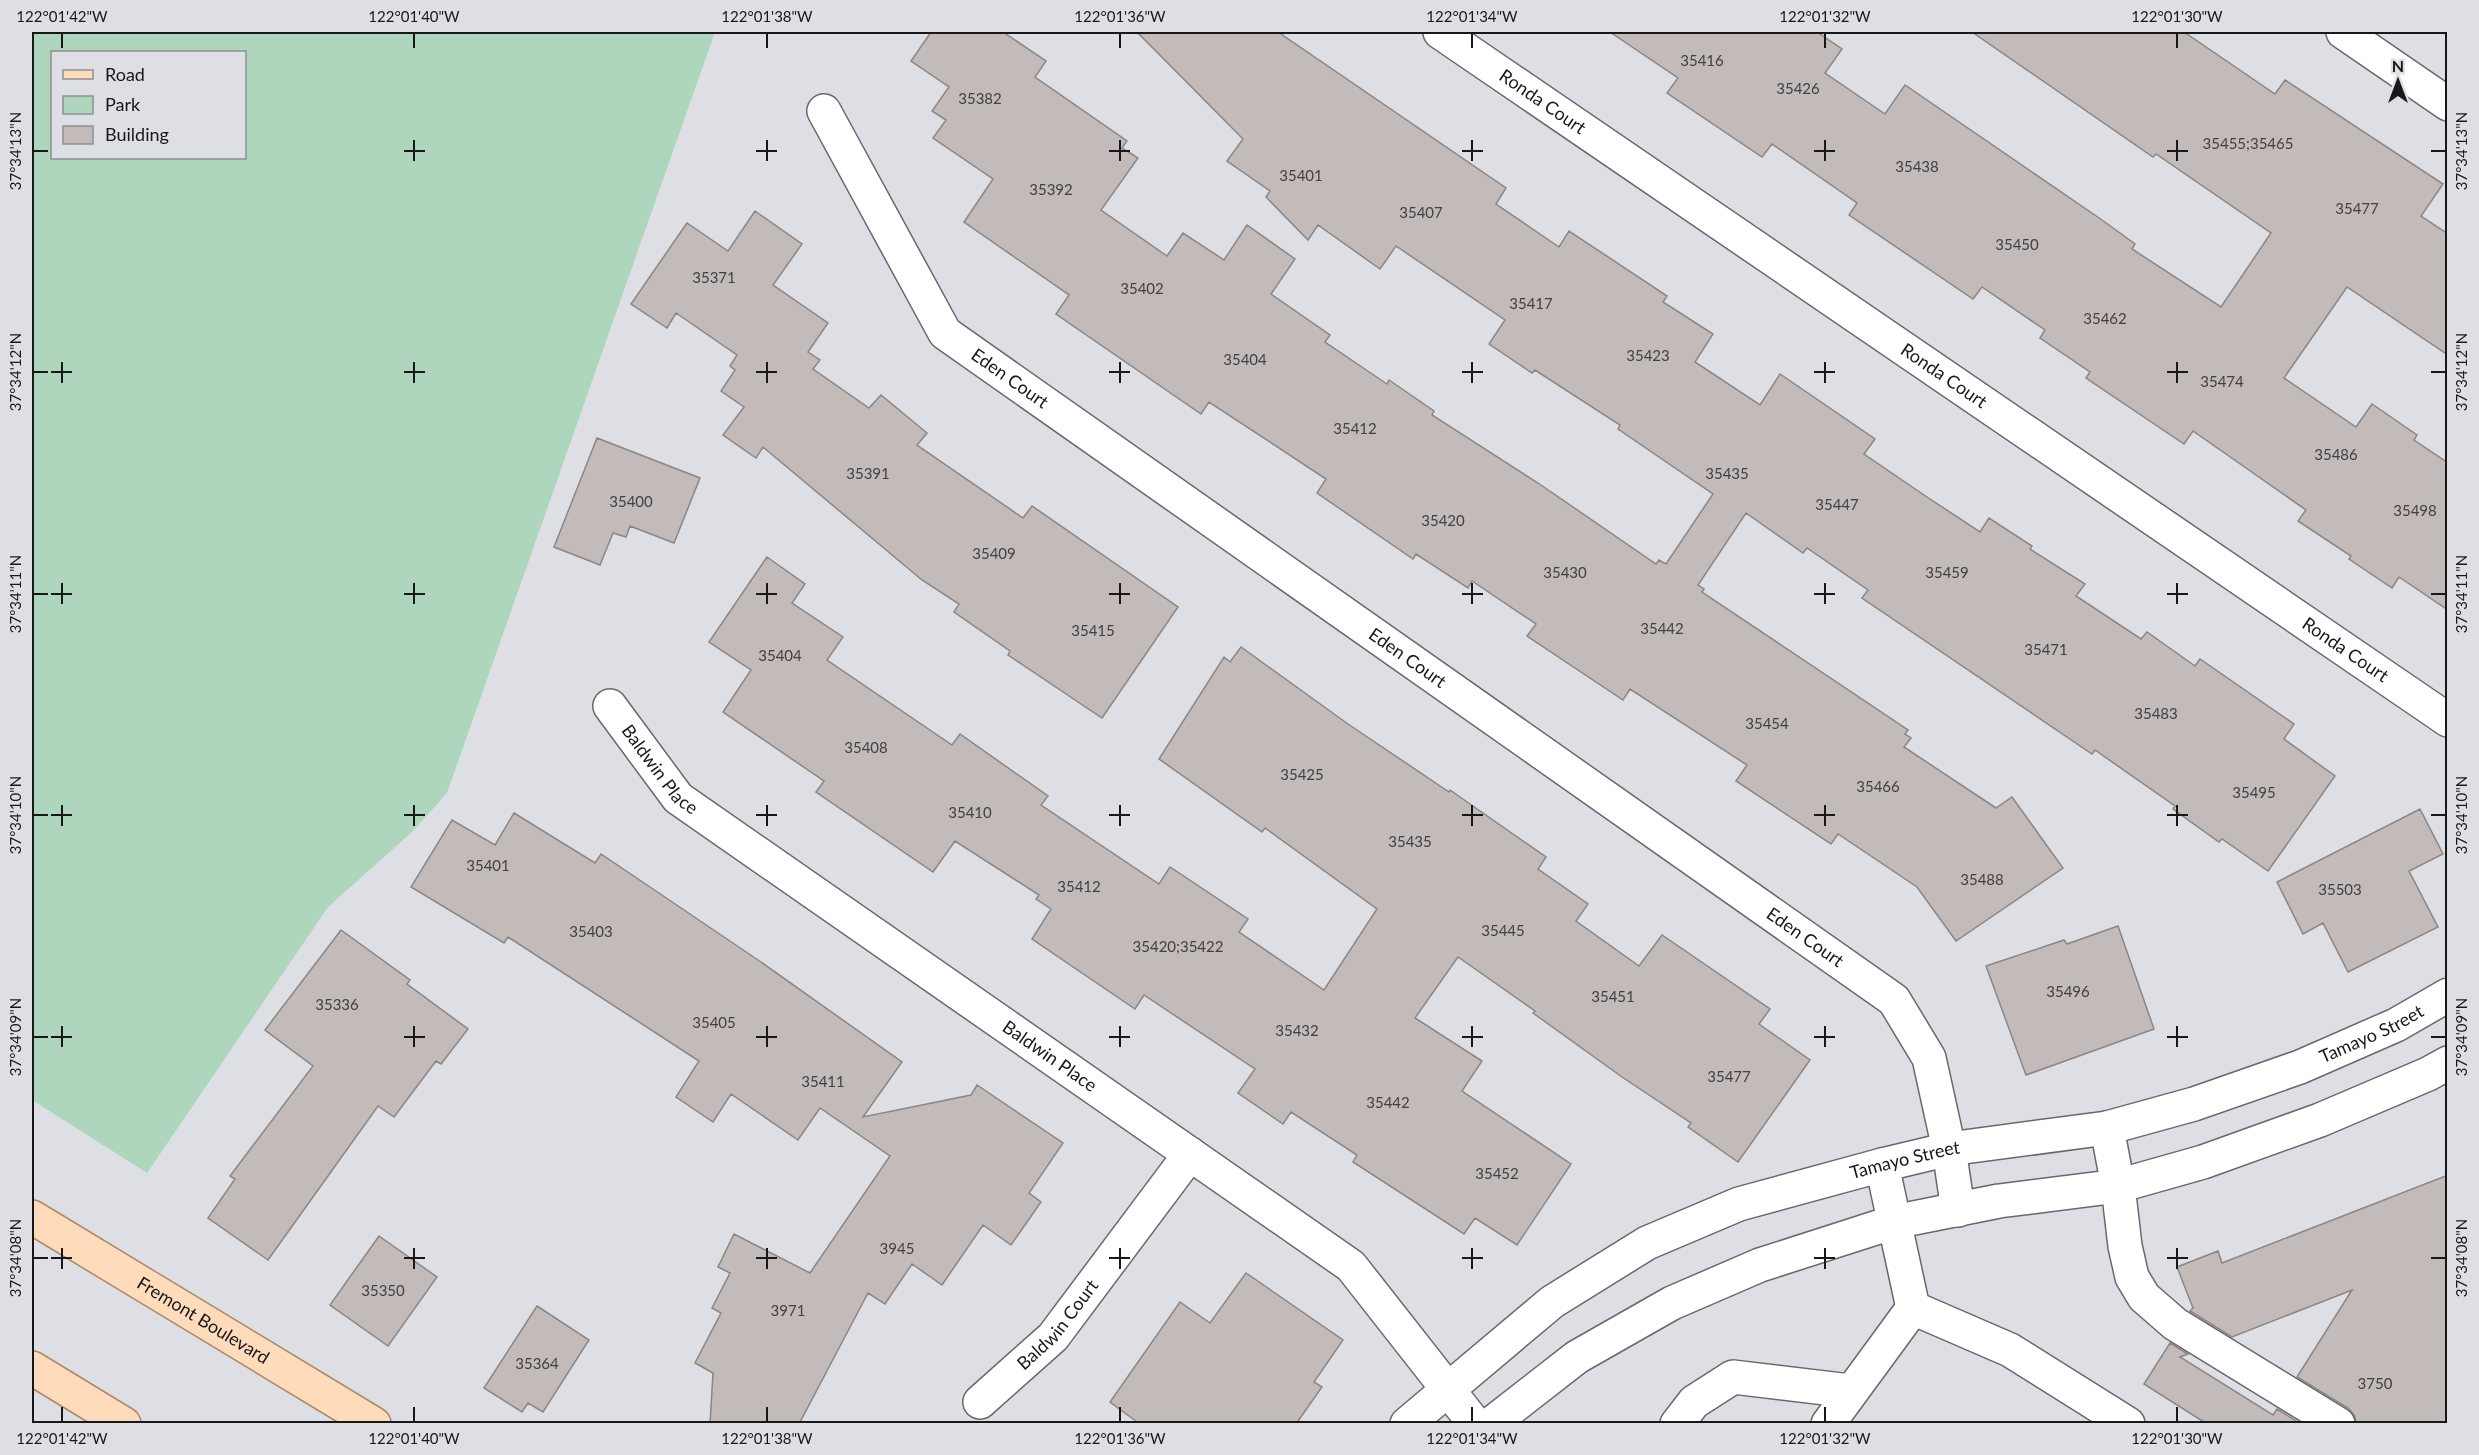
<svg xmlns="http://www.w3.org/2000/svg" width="2479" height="1455" font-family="Lato,sans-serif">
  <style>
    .green { fill: #aed6bd; fill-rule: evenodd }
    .building { fill: #c2bbba; stroke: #8b8584; stroke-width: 1.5 }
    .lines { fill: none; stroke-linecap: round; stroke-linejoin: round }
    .minor-casing { stroke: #67686d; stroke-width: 36 }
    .major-casing { stroke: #ad8865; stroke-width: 36 }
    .minor { stroke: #fff; stroke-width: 33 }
    .major { stroke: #fedcbb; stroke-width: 33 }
    .ticks { fill: none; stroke: #18181a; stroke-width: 2 }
    .labels { text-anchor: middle; stroke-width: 4.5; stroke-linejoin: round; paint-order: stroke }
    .number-label { font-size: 15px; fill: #424142 }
    .street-label { font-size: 18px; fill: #18181a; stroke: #dddfe4 }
    .neatline { fill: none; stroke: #18181a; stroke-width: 2 }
    .ticks-label { font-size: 15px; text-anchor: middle; fill: #18181a }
  </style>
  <rect width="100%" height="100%" fill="#dddfe4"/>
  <path class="green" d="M 32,32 L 715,32 L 447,793 L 413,831 L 328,907 L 147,1173 L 32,1100 ZM 52,52 L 244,52 L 244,158 L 52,158 Z"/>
  <path class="building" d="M 931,32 L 1003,32 L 1046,61 L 1035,77 L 1127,141 L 1122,148 L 1138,158 L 1101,210 L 1167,256 L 1183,233 L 1224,260 L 1247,225 L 1295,259 L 1271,294 L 1330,335 L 1325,342 L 1387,384 L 1389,380 L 1434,411 L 1432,415 L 1538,483 L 1656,564 L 1659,560 L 1666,564 L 1713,494 L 1618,429 L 1620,425 L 1535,370 L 1532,373 L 1489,344 L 1505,320 L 1396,246 L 1380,269 L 1318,225 L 1308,240 L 1266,197 L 1270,191 L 1227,161 L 1243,139 L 1137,32 L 1278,32 L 1506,188 L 1496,204 L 1559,247 L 1569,231 L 1667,296 L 1663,302 L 1713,334 L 1695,362 L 1760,405 L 1780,374 L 1875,439 L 1864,454 L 1927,497 L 1980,532 L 1989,518 L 2032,546 L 2030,549 L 2085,584 L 2076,596 L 2141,639 L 2147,632 L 2195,666 L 2200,659 L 2294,724 L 2284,739 L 2335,776 L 2268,871 L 2222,839 L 2219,842 L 2173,809 L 2175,806 L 2095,750 L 2092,754 L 1862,598 L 1868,590 L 1807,548 L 1803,553 L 1746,513 L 1698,585 L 1704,589 L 1702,592 L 1908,730 L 1905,734 L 1911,738 L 1904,747 L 1996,808 L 2012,797 L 2063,868 L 1956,941 L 1917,887 L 1838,834 L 1831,844 L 1736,781 L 1747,765 L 1630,689 L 1623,700 L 1527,636 L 1536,624 L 1472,581 L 1468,588 L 1416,554 L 1413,559 L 1317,493 L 1326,479 L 1209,402 L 1201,414 L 1056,314 L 1069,295 L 964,222 L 993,179 L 933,138 L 946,120 L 932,111 L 949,87 L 911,61 Z
    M 1610,32 L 1817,32 L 1842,49 L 1825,73 L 1885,114 L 1905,85 L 2102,220 L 2135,244 L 2132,249 L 2221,307 L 2271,233 L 2156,154 L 2153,157 L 1972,32 L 2184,32 L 2275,94 L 2285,80 L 2443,184 L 2421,216 L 2448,234 L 2448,355 L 2347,287 L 2284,378 L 2356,427 L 2372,404 L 2417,435 L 2414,440 L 2448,463 L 2448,610 L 2399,577 L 2392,588 L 2349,559 L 2351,556 L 2298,521 L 2306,510 L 2193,431 L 2184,444 L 2086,378 L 2090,372 L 2040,338 L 2045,330 L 1982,287 L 1973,299 L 1849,215 L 1857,203 L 1772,144 L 1762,157 L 1667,93 L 1678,78 Z
    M 755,211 L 802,244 L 773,285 L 828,323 L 808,352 L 820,360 L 813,369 L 869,408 L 881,395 L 927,433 L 917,445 L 1023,518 L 1032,506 L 1178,607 L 1102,718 L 1008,655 L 1010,651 L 954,612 L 959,604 L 922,580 L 763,447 L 756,458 L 723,435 L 744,407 L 721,391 L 735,370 L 730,366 L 737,355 L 676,313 L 667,328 L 631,304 L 687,223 L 728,251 Z
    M 597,438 L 700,478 L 674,543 L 630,526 L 626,537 L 613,533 L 600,565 L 554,547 Z
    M 767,557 L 805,584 L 792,603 L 843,637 L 827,660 L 952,745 L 960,734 L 1048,796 L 1041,805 L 1159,884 L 1170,867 L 1248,919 L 1239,932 L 1324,990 L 1377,909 L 1265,828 L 1262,832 L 1159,759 L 1224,657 L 1230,662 L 1241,647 L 1348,724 L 1449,792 L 1450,790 L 1546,857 L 1538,869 L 1588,904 L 1576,921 L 1639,966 L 1662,935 L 1770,1009 L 1759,1024 L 1810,1060 L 1738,1162 L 1688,1127 L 1691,1123 L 1622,1077 L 1533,1013 L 1535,1011 L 1458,957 L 1415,1018 L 1482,1061 L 1462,1091 L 1571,1164 L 1517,1245 L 1475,1218 L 1464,1234 L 1353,1162 L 1357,1155 L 1291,1112 L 1283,1124 L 1238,1093 L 1255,1069 L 1144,995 L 1135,1009 L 1032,939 L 1051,909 L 1036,899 L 1039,895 L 955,841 L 933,872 L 816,792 L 824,781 L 723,712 L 751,670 L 709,642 Z
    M 2420,809 L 2443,854 L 2409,871 L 2438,927 L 2348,972 L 2323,923 L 2303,934 L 2277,882 Z
    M 514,813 L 595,863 L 601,854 L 761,962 L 902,1062 L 863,1117 L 971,1095 L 977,1085 L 1063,1143 L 1029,1193 L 1041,1202 L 1011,1245 L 983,1225 L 942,1285 L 912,1264 L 885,1304 L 868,1293 L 799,1424 L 710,1424 L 713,1373 L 695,1363 L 721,1313 L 712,1308 L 730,1273 L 718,1267 L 734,1234 L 810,1273 L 890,1156 L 820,1108 L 798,1140 L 731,1094 L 713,1122 L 676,1097 L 699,1061 L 508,937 L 504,943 L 411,887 L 452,820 L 495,845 Z
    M 2118,926 L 2154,1029 L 2026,1075 L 1986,966 L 2064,940 L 2067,944 Z
    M 341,930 L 410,980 L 407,984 L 468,1029 L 441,1064 L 436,1061 L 394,1117 L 378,1106 L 268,1260 L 208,1218 L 235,1179 L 230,1176 L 313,1066 L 265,1030 Z
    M 2448,1175 L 2448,1424 L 2357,1424 L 2354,1415 L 2348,1408 L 2297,1377 L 2352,1290 L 2232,1337 L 2190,1311 L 2193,1308 L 2177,1267 L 2218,1251 L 2222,1263 Z
    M 379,1236 L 437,1277 L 388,1346 L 330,1305 Z
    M 1246,1273 L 1343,1340 L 1314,1382 L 1322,1387 L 1296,1424 L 1140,1424 L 1110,1402 L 1180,1302 L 1210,1323 Z
    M 537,1306 L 589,1340 L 543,1412 L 528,1403 L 522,1412 L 484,1388 Z
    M 2170,1343 L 2188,1354 L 2180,1357 L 2273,1415 L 2277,1409 L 2301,1424 L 2207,1424 L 2144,1384 Z"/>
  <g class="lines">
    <defs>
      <g id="minor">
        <path id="s1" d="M 1440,32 L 2448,720"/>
        <path d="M 2343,32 L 2448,104"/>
        <path id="s2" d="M 824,111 L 945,333 L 1894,1000 L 1929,1058 L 1949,1149 L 1958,1210"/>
        <path id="s3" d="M 610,706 L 678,798 L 1351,1266 L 1475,1424"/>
        <path d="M 2107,1128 L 2118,1186 L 2125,1246 L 2132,1277 L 2144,1297 L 2175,1324 L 2338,1424"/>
        <path d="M 1882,1165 L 1913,1308 L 2010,1350 L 2128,1424"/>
        <path id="s4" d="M 980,1402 L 1053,1337 L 1190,1154"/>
        <path id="s5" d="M 1407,1424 L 1552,1302 L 1647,1243 L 1739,1204 L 1882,1165 L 1949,1149 L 2107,1128 L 2194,1104 L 2300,1067 L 2396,1025 L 2448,995"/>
        <path d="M 1491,1424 L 1577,1357 L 1672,1303 L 1760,1265 L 1894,1222 L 1999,1201 L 2118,1186 L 2203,1162 L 2320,1120 L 2428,1074 L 2448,1063"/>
        <path d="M 1677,1424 L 1694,1402 L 1733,1377 L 1850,1391"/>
        <path d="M 1828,1424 L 1913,1308"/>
      </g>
      <g id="major">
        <path id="s6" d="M 32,1217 L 374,1424"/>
        <path d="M 32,1368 L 124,1424"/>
      </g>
    </defs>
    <use href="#minor" class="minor-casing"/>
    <use href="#major" class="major-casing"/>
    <use href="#minor" class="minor"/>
    <use href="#major" class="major"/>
  </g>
  <path class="ticks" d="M 62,33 L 62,48M 414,33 L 414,48M 767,33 L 767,48M 1120,33 L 1120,48M 1472,33 L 1472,48M 1825,33 L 1825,48M 2177,33 L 2177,48M 414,140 L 414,161M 767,140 L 767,161M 1120,140 L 1120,161M 1472,140 L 1472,161M 1825,140 L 1825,161M 2177,140 L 2177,161M 33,151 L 48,151M 404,151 L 425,151M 756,151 L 777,151M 1109,151 L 1130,151M 1462,151 L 1483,151M 1814,151 L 1835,151M 2167,151 L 2188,151M 2431,151 L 2446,151M 62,362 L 62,383M 414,362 L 414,383M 767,362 L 767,383M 1120,362 L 1120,383M 1472,362 L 1472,383M 1825,362 L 1825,383M 2177,362 L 2177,383M 33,372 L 48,372M 51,372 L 72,372M 404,372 L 425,372M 756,372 L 777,372M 1109,372 L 1130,372M 1462,372 L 1483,372M 1814,372 L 1835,372M 2167,372 L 2188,372M 2431,372 L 2446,372M 62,583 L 62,604M 414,583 L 414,604M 767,583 L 767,604M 1120,583 L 1120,604M 1472,583 L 1472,604M 1825,583 L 1825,604M 2177,583 L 2177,604M 33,594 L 48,594M 51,594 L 72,594M 404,594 L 425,594M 756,594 L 777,594M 1109,594 L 1130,594M 1462,594 L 1483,594M 1814,594 L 1835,594M 2167,594 L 2188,594M 2431,594 L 2446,594M 62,805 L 62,826M 414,805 L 414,826M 767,805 L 767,826M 1120,805 L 1120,826M 1472,805 L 1472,826M 1825,805 L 1825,826M 2177,805 L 2177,826M 33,815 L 48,815M 51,815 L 72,815M 404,815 L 425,815M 756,815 L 777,815M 1109,815 L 1130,815M 1462,815 L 1483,815M 1814,815 L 1835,815M 2167,815 L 2188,815M 2431,815 L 2446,815M 62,1026 L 62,1047M 414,1026 L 414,1047M 767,1026 L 767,1047M 1120,1026 L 1120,1047M 1472,1026 L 1472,1047M 1825,1026 L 1825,1047M 2177,1026 L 2177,1047M 33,1037 L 48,1037M 51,1037 L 72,1037M 404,1037 L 425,1037M 756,1037 L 777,1037M 1109,1037 L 1130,1037M 1462,1037 L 1483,1037M 1814,1037 L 1835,1037M 2167,1037 L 2188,1037M 2431,1037 L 2446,1037M 62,1248 L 62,1269M 414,1248 L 414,1269M 767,1248 L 767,1269M 1120,1248 L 1120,1269M 1472,1248 L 1472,1269M 1825,1248 L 1825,1269M 2177,1248 L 2177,1269M 33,1258 L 48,1258M 51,1258 L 72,1258M 404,1258 L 425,1258M 756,1258 L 777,1258M 1109,1258 L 1130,1258M 1462,1258 L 1483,1258M 1814,1258 L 1835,1258M 2167,1258 L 2188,1258M 2431,1258 L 2446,1258M 62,1407 L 62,1422M 414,1407 L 414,1422M 767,1407 L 767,1422M 1120,1407 L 1120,1422M 1472,1407 L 1472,1422M 1825,1407 L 1825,1422M 2177,1407 L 2177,1422"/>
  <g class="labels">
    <g class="number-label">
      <text x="1702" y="66">35416</text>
      <text x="1798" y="94">35426</text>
      <text x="980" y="104">35382</text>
      <text x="2248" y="149">35455;35465</text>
      <text x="1917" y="172">35438</text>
      <text x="1301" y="181">35401</text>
      <text x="1051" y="195">35392</text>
      <text x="2357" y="214">35477</text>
      <text x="1421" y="218">35407</text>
      <text x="2017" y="250">35450</text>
      <text x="714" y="283">35371</text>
      <text x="1142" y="294">35402</text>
      <text x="1531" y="309">35417</text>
      <text x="2105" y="324">35462</text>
      <text x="1648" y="361">35423</text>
      <text x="1245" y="365">35404</text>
      <text x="2222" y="387">35474</text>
      <text x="1355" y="434">35412</text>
      <text x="2336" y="460">35486</text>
      <text x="868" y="479">35391</text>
      <text x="1727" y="479">35435</text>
      <text x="631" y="507">35400</text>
      <text x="1837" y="510">35447</text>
      <text x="2415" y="516">35498</text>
      <text x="1443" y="526">35420</text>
      <text x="994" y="559">35409</text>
      <text x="1565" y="578">35430</text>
      <text x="1947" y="578">35459</text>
      <text x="1662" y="634">35442</text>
      <text x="1093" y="636">35415</text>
      <text x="2046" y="655">35471</text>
      <text x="780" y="661">35404</text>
      <text x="2156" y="719">35483</text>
      <text x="1767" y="729">35454</text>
      <text x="866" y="753">35408</text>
      <text x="1302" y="780">35425</text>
      <text x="1878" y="792">35466</text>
      <text x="2254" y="798">35495</text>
      <text x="970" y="818">35410</text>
      <text x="1410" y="847">35435</text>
      <text x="488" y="871">35401</text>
      <text x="1982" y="885">35488</text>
      <text x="1079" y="892">35412</text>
      <text x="2340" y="895">35503</text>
      <text x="1503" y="936">35445</text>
      <text x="591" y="937">35403</text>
      <text x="1178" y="952">35420;35422</text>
      <text x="2068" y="997">35496</text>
      <text x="1613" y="1002">35451</text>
      <text x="337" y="1010">35336</text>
      <text x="714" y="1028">35405</text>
      <text x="1297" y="1036">35432</text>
      <text x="1729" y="1082">35477</text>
      <text x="823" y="1087">35411</text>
      <text x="1388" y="1108">35442</text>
      <text x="1497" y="1179">35452</text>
      <text x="897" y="1254">3945</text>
      <text x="383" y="1296">35350</text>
      <text x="788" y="1316">3971</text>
      <text x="537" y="1369">35364</text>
      <text x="2375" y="1389">3750</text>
    </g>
    <g class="street-label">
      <text dy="6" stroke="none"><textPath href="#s1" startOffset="124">Ronda Court</textPath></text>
      <text dy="6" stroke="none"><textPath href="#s1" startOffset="610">Ronda Court</textPath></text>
      <text dy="6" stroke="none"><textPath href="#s2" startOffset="332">Eden Court</textPath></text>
      <text dy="6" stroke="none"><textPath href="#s1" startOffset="1096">Ronda Court</textPath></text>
      <text dy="6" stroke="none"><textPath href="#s2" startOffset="818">Eden Court</textPath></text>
      <text dy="6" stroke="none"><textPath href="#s3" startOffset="81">Baldwin Place</textPath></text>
      <text dy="6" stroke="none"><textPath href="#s2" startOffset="1304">Eden Court</textPath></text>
      <text dy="6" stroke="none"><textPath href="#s5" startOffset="1059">Tamayo Street</textPath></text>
      <text dy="6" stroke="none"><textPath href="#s3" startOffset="567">Baldwin Place</textPath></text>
      <text dy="6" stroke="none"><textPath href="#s5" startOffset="573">Tamayo Street</textPath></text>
      <text dy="6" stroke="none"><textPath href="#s6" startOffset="200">Fremont Boulevard</textPath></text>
      <text dy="6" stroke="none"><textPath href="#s4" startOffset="110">Baldwin Court</textPath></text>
    </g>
  </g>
  <rect width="2479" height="1455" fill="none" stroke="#dddfe4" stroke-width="66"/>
  <rect x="51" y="51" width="195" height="108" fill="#dddfe4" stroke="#8e8f93" stroke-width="1.5"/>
  <rect x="63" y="70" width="30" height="9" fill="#fedcbb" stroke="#8e8f93" stroke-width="1.5"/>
  <text x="105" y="81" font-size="18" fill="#18181a">Road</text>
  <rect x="63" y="96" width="30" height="18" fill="#aed6bd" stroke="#8e8f93" stroke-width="1.5"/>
  <text x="105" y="111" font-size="18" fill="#18181a">Park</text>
  <rect x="63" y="126" width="30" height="18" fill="#c2bbba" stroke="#8e8f93" stroke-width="1.5"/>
  <text x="105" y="141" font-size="18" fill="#18181a">Building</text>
  <g transform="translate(2398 81)" stroke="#dddfe4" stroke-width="4.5" paint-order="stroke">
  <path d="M0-4.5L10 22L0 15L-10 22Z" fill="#18181a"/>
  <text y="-9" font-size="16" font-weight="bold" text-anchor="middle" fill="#18181a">N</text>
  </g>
  <rect x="33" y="33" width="2413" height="1389" class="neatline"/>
  <g class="ticks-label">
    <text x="62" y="22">122°01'42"W</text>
    <text x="414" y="22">122°01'40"W</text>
    <text x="767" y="22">122°01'38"W</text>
    <text x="1120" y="22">122°01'36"W</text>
    <text x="1472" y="22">122°01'34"W</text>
    <text x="1825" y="22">122°01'32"W</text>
    <text x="2177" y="22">122°01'30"W</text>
    <text transform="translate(16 151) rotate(-90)" y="5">37°34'13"N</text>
    <text transform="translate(2462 151) rotate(-90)" y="5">37°34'13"N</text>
    <text transform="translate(16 372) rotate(-90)" y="5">37°34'12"N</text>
    <text transform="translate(2462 372) rotate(-90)" y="5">37°34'12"N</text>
    <text transform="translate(16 594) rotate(-90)" y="5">37°34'11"N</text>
    <text transform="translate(2462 594) rotate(-90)" y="5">37°34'11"N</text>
    <text transform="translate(16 815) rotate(-90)" y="5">37°34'10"N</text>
    <text transform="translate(2462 815) rotate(-90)" y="5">37°34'10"N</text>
    <text transform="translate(16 1037) rotate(-90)" y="5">37°34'09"N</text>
    <text transform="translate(2462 1037) rotate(-90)" y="5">37°34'09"N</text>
    <text transform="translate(16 1258) rotate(-90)" y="5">37°34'08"N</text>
    <text transform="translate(2462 1258) rotate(-90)" y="5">37°34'08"N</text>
    <text x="62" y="1444">122°01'42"W</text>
    <text x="414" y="1444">122°01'40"W</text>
    <text x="767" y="1444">122°01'38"W</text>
    <text x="1120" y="1444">122°01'36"W</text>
    <text x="1472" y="1444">122°01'34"W</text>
    <text x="1825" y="1444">122°01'32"W</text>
    <text x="2177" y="1444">122°01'30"W</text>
  </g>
</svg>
